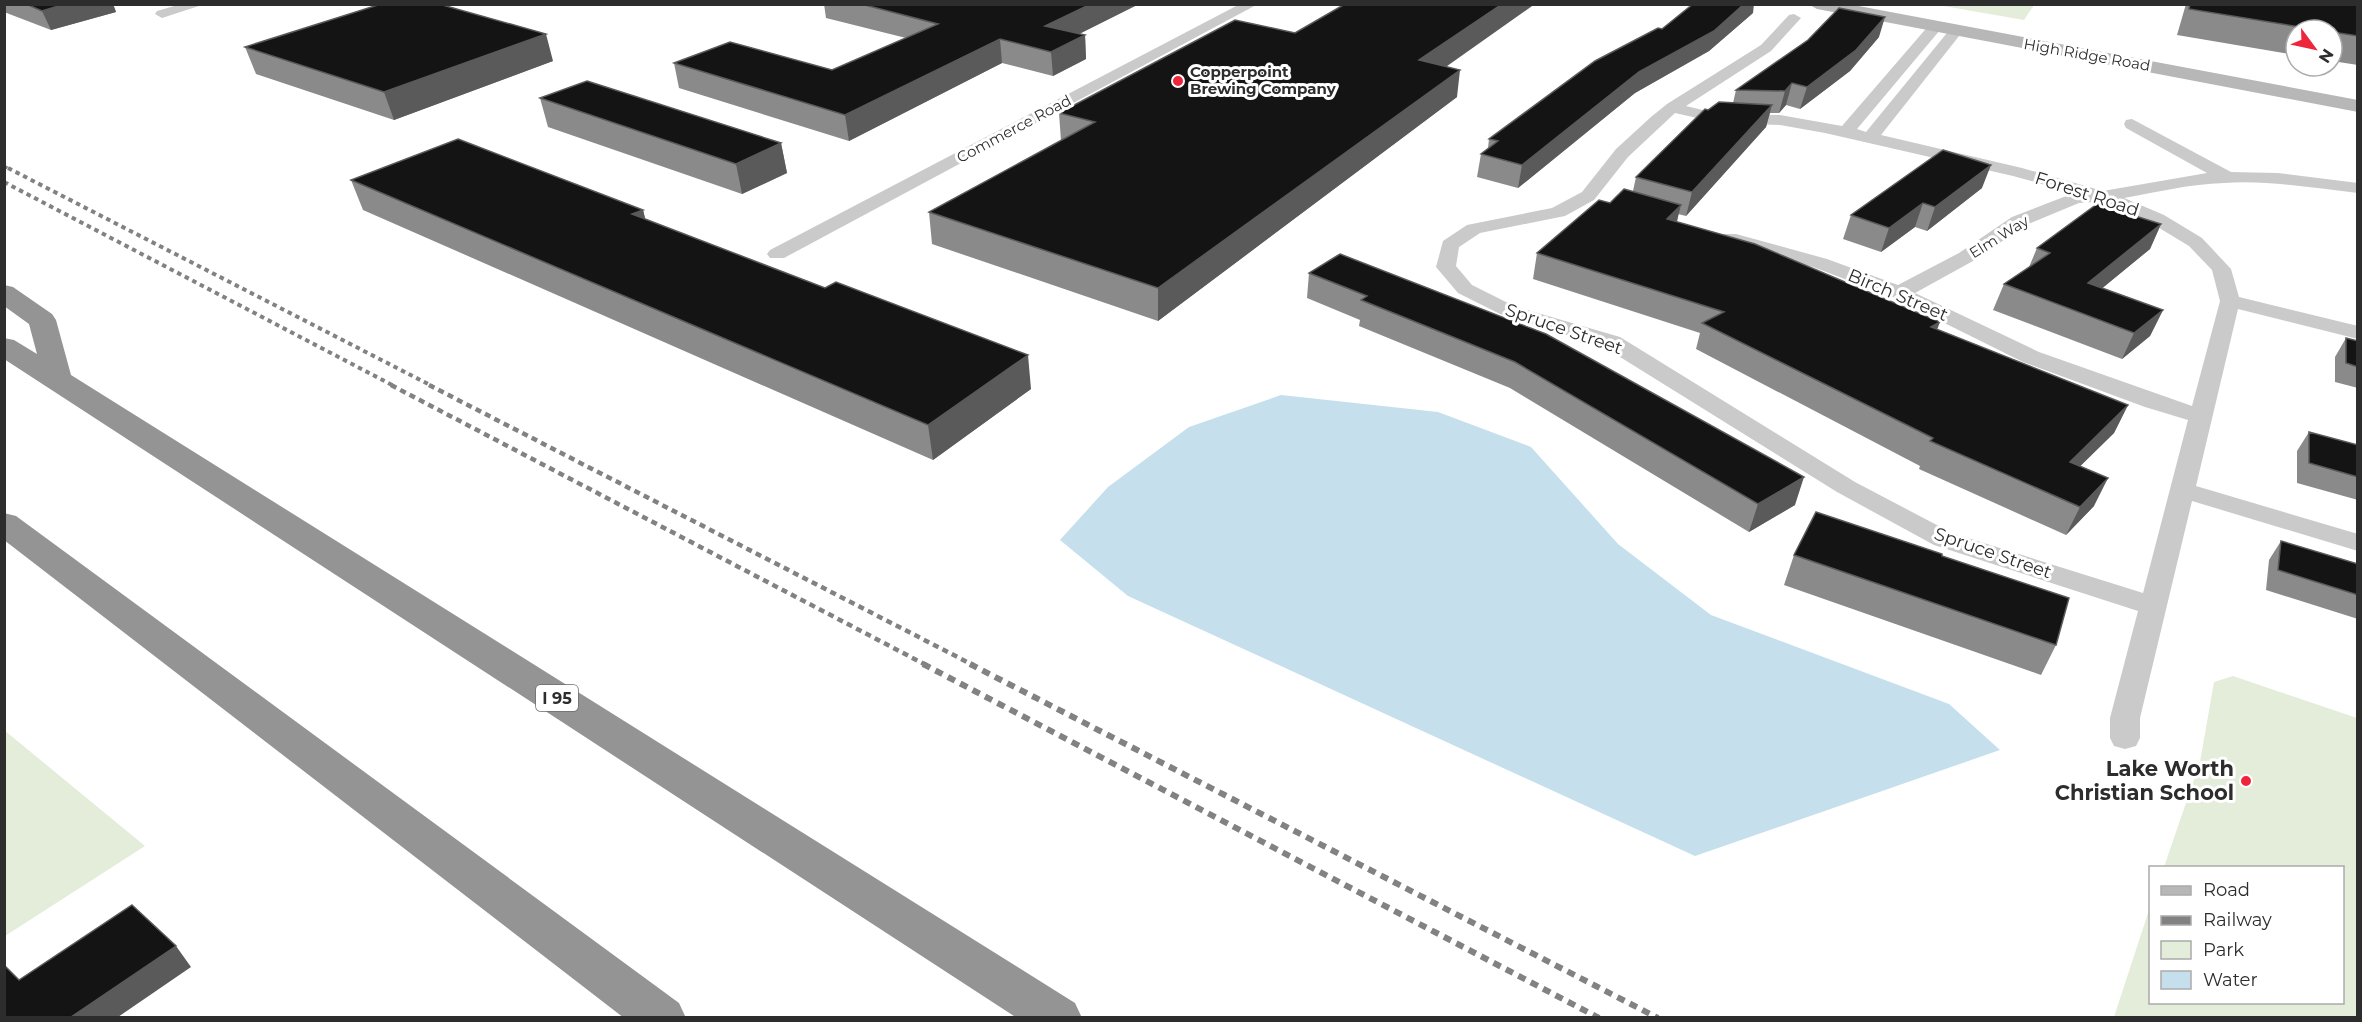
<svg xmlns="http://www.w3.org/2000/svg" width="2362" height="1022" font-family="Montserrat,sans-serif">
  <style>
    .green { fill: #e4ecda }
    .water { fill: #c5dfed }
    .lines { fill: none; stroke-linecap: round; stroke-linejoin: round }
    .street { fill: #cacaca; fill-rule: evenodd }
    .secondary { fill: #b7b7b7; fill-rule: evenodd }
    .highway { fill: #949494; fill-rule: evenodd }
    .rail-far3 { stroke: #828282; stroke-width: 3; stroke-dasharray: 4 3; stroke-linecap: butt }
    .rail-far2 { stroke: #828282; stroke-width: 4; stroke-dasharray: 4.5 4; stroke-linecap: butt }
    .rail-far1 { stroke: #828282; stroke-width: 4.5; stroke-dasharray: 6 4.5; stroke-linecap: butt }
    .rail { stroke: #828282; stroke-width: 6; stroke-dasharray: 8 6; stroke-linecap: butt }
    .wall { fill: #8a8a8a }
    .shaded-wall { fill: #5a5a5a }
    .building { fill: #141414; stroke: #5a5a5a; stroke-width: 1.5 }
    .poi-dot { fill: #ef253c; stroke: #fff; stroke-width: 2 }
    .labels { text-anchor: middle; stroke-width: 6; stroke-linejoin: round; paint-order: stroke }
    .far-street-label { font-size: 15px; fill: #2d2d2d; stroke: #fff }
    .far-poi-label { font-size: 15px; font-weight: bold; fill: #2d2d2d; stroke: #fff; text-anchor: start }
    .shield { fill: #fff; stroke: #6c6c6c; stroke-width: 1.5 }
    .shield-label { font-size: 16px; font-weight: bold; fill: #2d2d2d }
    .street-label { font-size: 18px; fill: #2d2d2d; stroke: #fff }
    .near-poi-label { font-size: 21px; font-weight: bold; fill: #2d2d2d; stroke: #fff; text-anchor: end }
  </style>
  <rect width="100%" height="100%" fill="#fff"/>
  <path class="green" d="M 1938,5 L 2034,5 L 2024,20 Z
    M 2233,676 L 2357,718 L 2357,1017 L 2114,1017 L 2150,907 L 2150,1002 L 2342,1002 L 2342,868 L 2164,867 L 2200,762 L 2214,682 Z
    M 4,730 L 145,846 L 5,936 L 4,936 Z"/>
  <path class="water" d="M 1281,395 L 1438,412 L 1531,447 L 1618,544 L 1711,615 L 1949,704 L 2000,750 L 1695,856 L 1128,596 L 1060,540 L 1108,487 L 1189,427 Z"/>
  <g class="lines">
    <path class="street" d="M 181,4 L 205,4 L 162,18 L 155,14 L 157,11 Z
      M 1240,4 L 1258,4 L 784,258 L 770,258 L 767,254 L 770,250 Z
      M 1794,14 L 1801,18 L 1771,51 L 1686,106 L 1719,114 L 1780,115 L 1842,126 L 1930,24 L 1935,23 L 1942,27 L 1940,30 L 1857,129 L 1866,132 L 1951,28 L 1956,27 L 1963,31 L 1881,135 L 2022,168 L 2103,191 L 2207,173 L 2126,128 L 2124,124 L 2126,120 L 2132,119 L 2231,172 L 2278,173 L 2358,183 L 2358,193 C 2313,188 2269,180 2224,183 C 2190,184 2157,192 2124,198 L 2164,215 L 2202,238 L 2231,269 L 2239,297 L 2358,326 L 2358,339 L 2238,309 L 2196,486 L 2358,534 L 2358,551 L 2192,501 L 2140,718 L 2140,738 L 2136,746 L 2125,749 L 2114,746 L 2110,738 L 2110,718 L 2138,611 L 1934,545 L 1837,492 L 1604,347 L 1500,314 L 1458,293 L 1436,267 L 1443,241 L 1467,225 L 1552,208 L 1582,192 L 1616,149 L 1651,117 L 1667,104 L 1761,45 L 1789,15 ZM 1675,113 L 1719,123 L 1780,125 L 1825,133 L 2013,176 L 2074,193 L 2012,217 L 1959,253 L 1898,285 L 1827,259 L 1736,234 L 1722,234 L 1719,238 L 1722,242 L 1813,267 L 1892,297 L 2023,362 L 2145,407 L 2188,420 L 2143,593 L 1952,533 L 1855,482 L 1620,337 L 1514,306 L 1472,285 L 1456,266 L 1459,247 L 1480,233 L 1565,216 L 1594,200 L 1628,157 ZM 2100,202 L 2151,223 L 2189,246 L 2212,270 L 2220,301 L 2192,406 L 2039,352 L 1915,293 L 1973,261 L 2026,225 L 2079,203 Z"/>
    <path class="secondary" d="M 1808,4 L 1848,4 L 2358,100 L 2358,112 L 1817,9 Z"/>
    <path class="highway" d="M 4,285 L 13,287 L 52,314 L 56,320 L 71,375 L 1075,1003 L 1082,1018 L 1017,1018 L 4,359 L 4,338 L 14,340 L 37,354 L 29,324 L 4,306 Z
      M 4,513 L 16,516 L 679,1003 L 686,1018 L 624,1018 L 4,540 Z"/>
    <path class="rail-far3" d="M 4,166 L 11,170"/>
    <path class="rail-far2" d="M 8,168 L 432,386
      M 4,182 L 394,386"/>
    <path class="rail-far1" d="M 391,385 L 926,665
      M 429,385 L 973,665"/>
    <path class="rail" d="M 923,664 L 1599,1018
      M 970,664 L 1658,1018"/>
  </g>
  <path class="wall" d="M 4,4 L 113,4 L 116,12 L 51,30 L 4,12 Z
    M 824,4 L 1139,4 L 1079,34 L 1085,35 L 1086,59 L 1053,76 L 1002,63 L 849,141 L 679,88 L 674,63 L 832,70 L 906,38 L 826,18 Z
    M 2186,4 L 2358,4 L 2358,65 L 2332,61 L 2332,30 L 2296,30 L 2296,55 L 2177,35 Z
    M 1753,13 L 1709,51 L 1635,93 L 1518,188 L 1477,177 L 1481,154 L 1488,148 L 1489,139 Z
    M 1879,37 L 1850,71 L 1800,109 L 1786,105 L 1779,113 L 1770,113 L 1766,127 L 1686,216 L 1678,214 L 1677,222 L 1937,329 L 2128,405 L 2114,433 L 2080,466 L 2094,506 L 2066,535 L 1919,469 L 1920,466 L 1696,349 L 1700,333 L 1533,279 L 1537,253 L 1610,203 L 1633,191 L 1636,177 L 1708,110 L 1733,103 L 1736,90 Z
    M 245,47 L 553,61 L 394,120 L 256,74 Z
    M 1447,66 L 1457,97 L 1158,321 L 932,244 L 929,212 L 1061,141 L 1059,113 Z
    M 540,98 L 781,143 L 787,173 L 742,194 L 548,127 Z
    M 351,180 L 643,210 L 645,219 L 1031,389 L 933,460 L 363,210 Z
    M 1982,188 L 1927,231 L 1915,227 L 1881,252 L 1843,239 L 1851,215 Z
    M 2161,224 L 2150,249 L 2102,288 L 2163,310 L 2150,336 L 2122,359 L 1993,310 L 2004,284 L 2029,267 L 2037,248 Z
    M 1340,254 L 1795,505 L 1749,532 L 1510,388 L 1359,326 L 1360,320 L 1307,298 L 1309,273 Z
    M 2346,338 L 2358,341 L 2358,388 L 2335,382 L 2335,357 Z
    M 2309,432 L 2358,445 L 2358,500 L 2297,483 L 2297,451 Z
    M 2281,541 L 2358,564 L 2358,619 L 2266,590 L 2269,560 Z
    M 1794,555 L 1942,556 L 2056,645 L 2041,675 L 1784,585 Z"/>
  <path class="shaded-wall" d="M 65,4 L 113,4 L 116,12 L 51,30 L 42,11 Z
    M 1091,4 L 1139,4 L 1047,50 L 1045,26 Z
    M 1502,4 L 1535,4 L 1416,88 L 1419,60 Z
    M 1744,4 L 1754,4 L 1753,13 L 1709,51 L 1635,93 L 1518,188 L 1522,165 L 1639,72 Z
    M 1885,17 L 1879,37 L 1850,71 L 1800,109 L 1807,87 Z
    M 546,34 L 553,61 L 394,120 L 384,92 Z
    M 1085,35 L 1086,59 L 1053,76 L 1051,52 Z
    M 1000,39 L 1002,63 L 849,141 L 845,115 Z
    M 1460,70 L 1457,97 L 1158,321 L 1158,288 Z
    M 1792,83 L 1786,105 L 1779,113 L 1785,91 Z
    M 1772,105 L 1766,127 L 1686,216 L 1692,192 Z
    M 781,143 L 787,173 L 742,194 L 736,164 Z
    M 1991,165 L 1982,188 L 1927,231 L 1935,207 Z
    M 1923,203 L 1915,227 L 1881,252 L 1889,228 Z
    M 1681,205 L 1675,229 L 1667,219 Z
    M 643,210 L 651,241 L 632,214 Z
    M 2161,224 L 2150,249 L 2077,309 L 2088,283 Z
    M 2163,310 L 2150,336 L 2122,359 L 2134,333 Z
    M 1940,322 L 1930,348 L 1931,327 Z
    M 1028,355 L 1031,389 L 933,460 L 928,425 Z
    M 2128,405 L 2114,433 L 2056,490 L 2070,462 Z
    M 1804,477 L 1795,505 L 1749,532 L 1758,504 Z
    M 2108,478 L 2094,506 L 2066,535 L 2080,507 Z
    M 176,946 L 191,967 L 118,1017 L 71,1017 Z"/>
  <path class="building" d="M 26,4 L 65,4 L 42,11 Z
    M 381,4 L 439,4 L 546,34 L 384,92 L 245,47 Z
    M 861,4 L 1091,4 L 1045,26 L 1085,35 L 1051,52 L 1000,39 L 845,115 L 674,63 L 730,42 L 832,70 L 938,24 Z
    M 1345,4 L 1502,4 L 1419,60 L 1460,70 L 1158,288 L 929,212 L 1095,122 L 1059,113 L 1235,20 L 1295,33 Z
    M 1693,4 L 1744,4 L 1714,31 L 1639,72 L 1522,165 L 1481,154 L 1498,141 L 1489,139 L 1595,61 L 1658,28 L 1662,29 Z
    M 2190,4 L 2358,4 L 2358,36 L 2332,32 L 2332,30 L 2319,30 L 2189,9 Z
    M 1839,8 L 1885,17 L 1856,50 L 1807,87 L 1792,83 L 1785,91 L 1736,90 L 1808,40 Z
    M 587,81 L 781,143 L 736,164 L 540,98 Z
    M 1719,102 L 1772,105 L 1692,192 L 1636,177 L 1705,109 L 1708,110 Z
    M 458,139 L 643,210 L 632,214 L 825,288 L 836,282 L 1028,355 L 928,425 L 351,180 Z
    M 1943,150 L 1991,165 L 1935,207 L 1923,203 L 1889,228 L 1851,215 Z
    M 1624,189 L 1681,205 L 1667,219 L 1755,244 L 1940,322 L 1931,327 L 2128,405 L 2070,462 L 2108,478 L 2080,507 L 1930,441 L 1933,438 L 1702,323 L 1724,312 L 1537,253 L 1599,200 L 1610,203 Z
    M 2097,204 L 2161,224 L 2088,283 L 2163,310 L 2134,333 L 2004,284 L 2050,253 L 2037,248 Z
    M 1340,254 L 1546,334 L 1804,477 L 1758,504 L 1515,362 L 1361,300 L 1367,296 L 1309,273 Z
    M 2346,338 L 2358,341 L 2358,367 L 2346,363 Z
    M 2309,432 L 2358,445 L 2358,477 L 2309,463 Z
    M 1816,512 L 1942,554 L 1942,556 L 2069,598 L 2056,645 L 1794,555 Z
    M 2281,541 L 2358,564 L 2358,595 L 2278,570 Z
    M 132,905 L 176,946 L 71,1017 L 4,1017 L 4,965 L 19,980 Z"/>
  <g class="poi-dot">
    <circle cx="1178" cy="81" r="6"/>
    <circle cx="2246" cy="781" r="6"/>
  </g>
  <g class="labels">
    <g class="far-street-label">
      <text transform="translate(2087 55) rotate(10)" y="5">High Ridge Road</text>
      <text transform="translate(1014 129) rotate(-28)" y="5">Commerce Road</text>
      <text transform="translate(1999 237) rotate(-32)" y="5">Elm Way</text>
    </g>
    <g class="far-poi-label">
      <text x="1190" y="77">Copperpoint<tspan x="1190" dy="17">Brewing Company</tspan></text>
    </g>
    <rect class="shield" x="536" y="685" width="42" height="26" rx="4.5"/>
    <g class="shield-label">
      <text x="557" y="704">I 95</text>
    </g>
    <g class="street-label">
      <text transform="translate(2087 194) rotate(18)" y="6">Forest Road</text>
      <text transform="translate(1898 295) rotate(23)" y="6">Birch Street</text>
      <text transform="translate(1564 329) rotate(19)" y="6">Spruce Street</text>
      <text transform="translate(1993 553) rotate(19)" y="6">Spruce Street</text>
    </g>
    <g class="near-poi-label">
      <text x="2234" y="776">Lake Worth<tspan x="2234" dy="24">Christian School</tspan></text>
    </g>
  </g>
  <rect width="2362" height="1022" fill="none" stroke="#2d2d2d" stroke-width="12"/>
  <rect x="2149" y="866" width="195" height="138" fill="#ffffff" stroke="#ababab" stroke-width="1.5"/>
  <rect x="2161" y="886" width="30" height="9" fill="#b7b7b7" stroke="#ababab" stroke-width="1.5"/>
  <text x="2203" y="896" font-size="18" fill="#2d2d2d">Road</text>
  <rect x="2161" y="916" width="30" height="9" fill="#828282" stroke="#ababab" stroke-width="1.5"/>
  <text x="2203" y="926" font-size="18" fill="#2d2d2d">Railway</text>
  <rect x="2161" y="941" width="30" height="18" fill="#e4ecda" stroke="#ababab" stroke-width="1.5"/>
  <text x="2203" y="956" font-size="18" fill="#2d2d2d">Park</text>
  <rect x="2161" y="971" width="30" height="18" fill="#c5dfed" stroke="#ababab" stroke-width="1.5"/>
  <text x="2203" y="986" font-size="18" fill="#2d2d2d">Water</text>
  <g transform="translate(2314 48) rotate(123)"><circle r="28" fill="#ffffff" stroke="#ababab" stroke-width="1.5"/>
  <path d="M0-4.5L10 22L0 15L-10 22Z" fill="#ef253c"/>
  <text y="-9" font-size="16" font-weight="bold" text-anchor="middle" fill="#2d2d2d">N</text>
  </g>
</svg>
